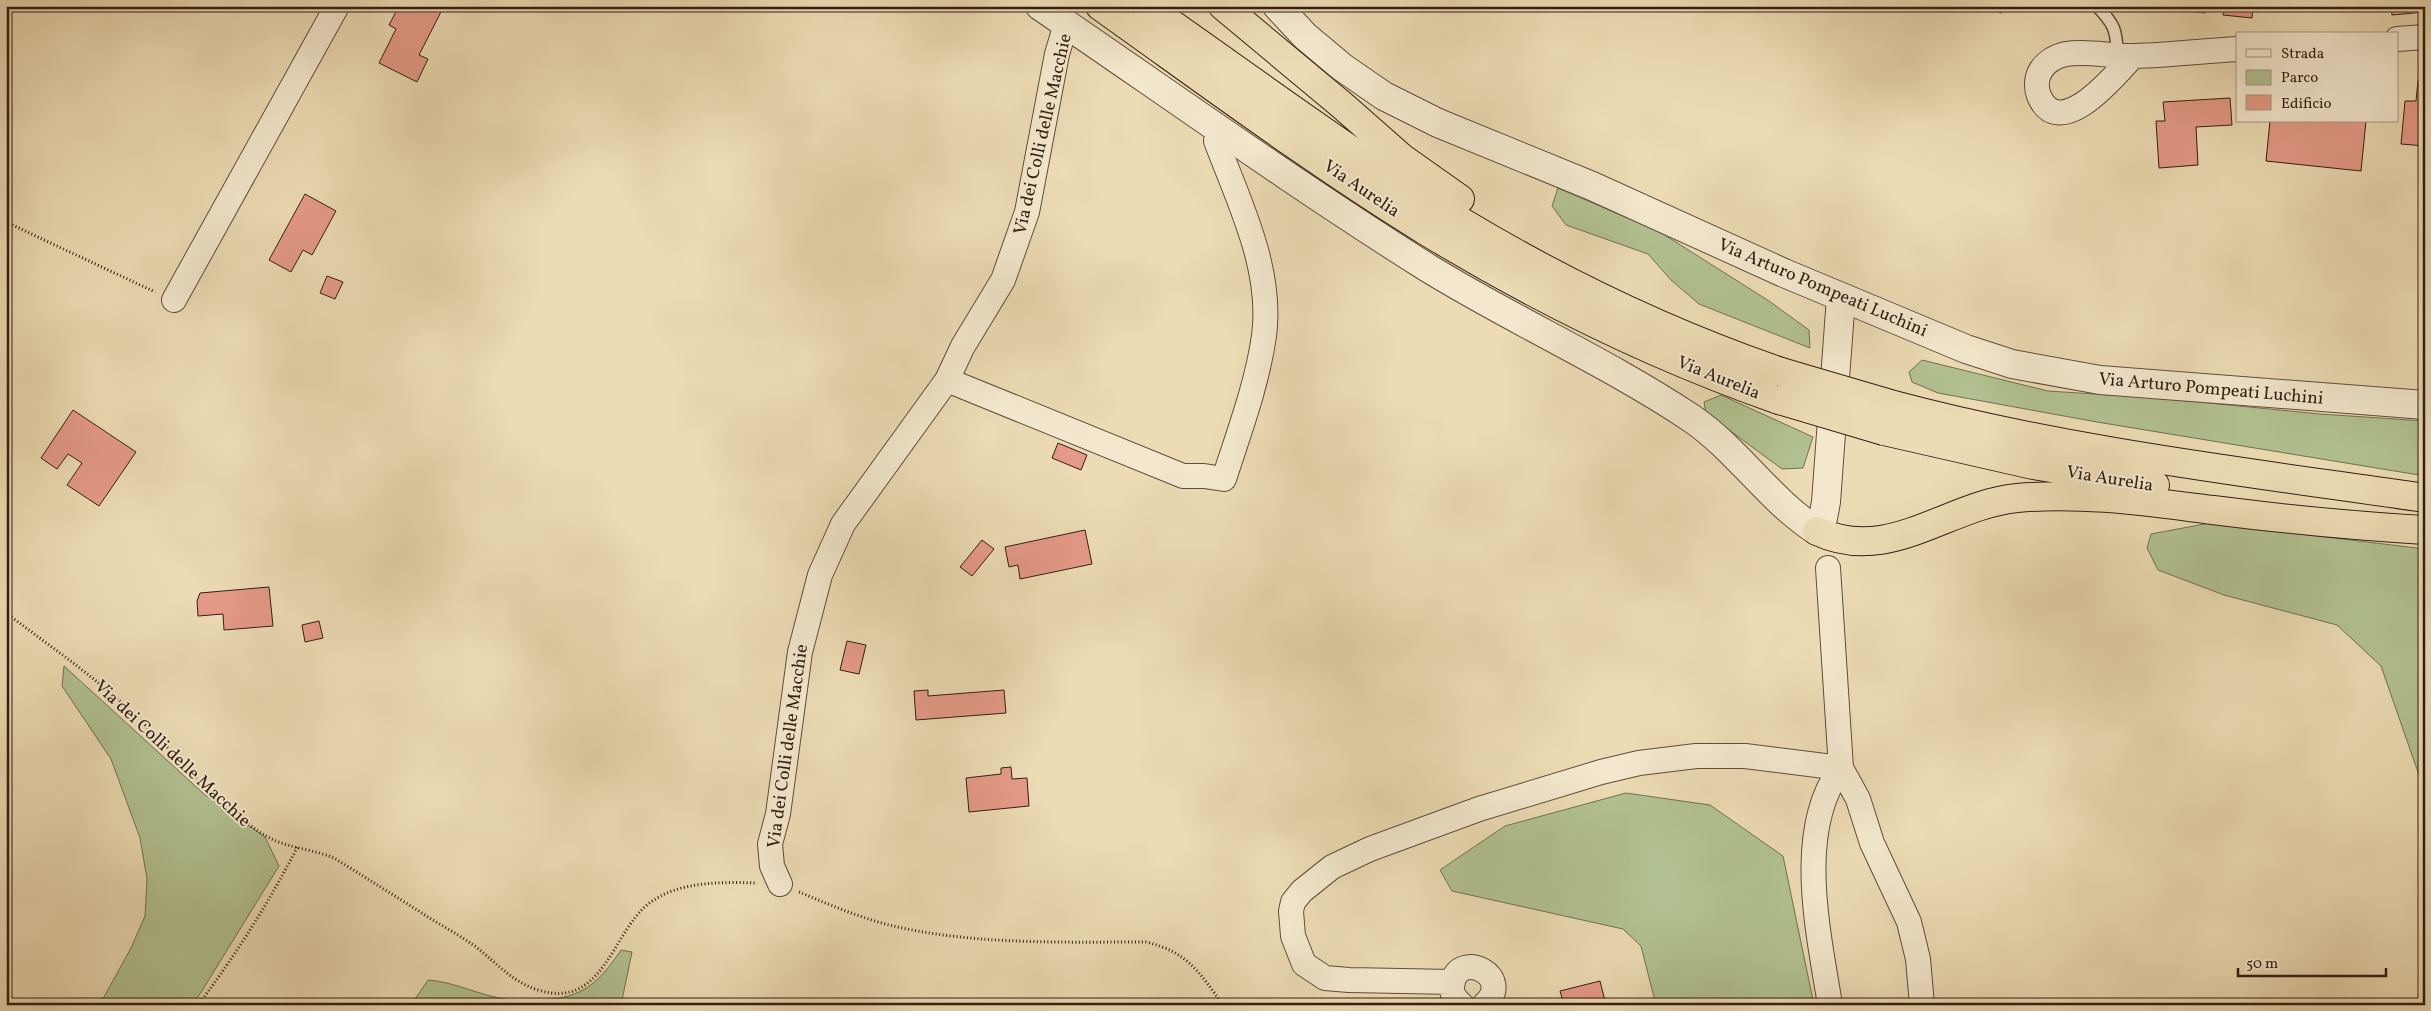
<svg xmlns="http://www.w3.org/2000/svg" width="2431" height="1011" font-family="Vollkorn,serif">
  <style>
    .green { fill: #b2c191; stroke: #727052 }
    .building { fill: #e59a88; stroke: #331e12 }
    .lines { fill: none; stroke-linecap: round; stroke-linejoin: round }
    .service-casing { stroke: #614d3a; stroke-width: 14 }
    .minor-casing { stroke: #614d3a; stroke-width: 26 }
    .tertiary-casing { stroke: #614d3a; stroke-width: 30 }
    .trunk-casing { stroke: #331e12; stroke-width: 30 }
    .path { stroke: #331e12; stroke-width: 3; stroke-dasharray: 1 2.5; stroke-linecap: butt }
    .service { stroke: #f3e8ce; stroke-width: 11 }
    .minor { stroke: #f3e8ce; stroke-width: 24 }
    .tertiary { stroke: #f3e8ce; stroke-width: 28 }
    .trunk { stroke: #ecdbb4; stroke-width: 28 }
    .trunk-bridge-casing { stroke: #331e12; stroke-width: 30; stroke-linecap: butt }
    .trunk-bridge { stroke: #ecdbb4; stroke-width: 28 }
    .labels { text-anchor: middle; stroke-width: 4; stroke-linejoin: round; paint-order: stroke }
    .street-label { font-size: 18px; fill: #331e12; stroke: #f3e8ce }
  </style>
  <rect width="100%" height="100%" fill="#ecdbb4"/>
  <filter id="stains"><feTurbulence type="fractalNoise" baseFrequency=".004" numOctaves="4"/><feColorMatrix values="0 0 0 0 .2 0 0 0 0 .09 0 0 0 0 .02 0 0 0 .5 -.17"/></filter>
  <radialGradient id="worn" r=".72"><stop offset=".6" stop-color="#630" stop-opacity="0"/><stop offset="1" stop-color="#630" stop-opacity=".3"/></radialGradient>
  <path class="green" d="M 1558,188 L 1660,232 L 1769,301 L 1809,330 L 1810,348 L 1699,304 L 1671,280 L 1648,254 L 1566,225 L 1552,206 Z
    M 1922,360 L 2048,391 L 2158,398 L 2320,414 L 2425,421 L 2425,476 L 2097,422 L 1938,393 L 1912,382 L 1909,372 Z
    M 1721,395 L 1813,437 L 1803,468 L 1782,469 L 1706,413 L 1704,402 Z
    M 2210,523 L 2425,549 L 2425,779 L 2419,775 L 2381,666 L 2337,625 L 2224,595 L 2158,570 L 2147,548 L 2151,534 Z
    M 64,666 L 204,794 L 265,837 L 279,866 L 200,994 L 191,1005 L 97,1005 L 104,997 L 131,948 L 145,916 L 147,879 L 140,838 L 111,759 L 62,686 Z
    M 1626,793 L 1710,805 L 1783,856 L 1814,1005 L 1656,1005 L 1641,946 L 1623,929 L 1452,891 L 1440,870 L 1505,826 Z
    M 621,950 L 632,952 L 621,1005 L 411,1005 L 428,980 C 456,982 480,996 506,999 C 515,1001 525,1000 533,1000 C 579,1000 596,987 621,950 Z"/>
  <path class="building" d="M 399,6 L 444,6 L 419,55 L 428,59 L 417,82 L 379,63 L 396,29 L 389,25 Z
    M 1983,6 L 2004,6 L 2001,13 Z
    M 2173,6 L 2205,6 L 2205,13 L 2172,9 Z
    M 2224,6 L 2253,6 L 2252,18 L 2223,15 Z
    M 2391,6 L 2425,6 L 2425,12 L 2392,15 Z
    M 2418,81 L 2425,81 L 2425,146 L 2401,144 L 2405,101 L 2416,101 Z
    M 2230,98 L 2232,125 L 2196,127 L 2198,165 L 2159,168 L 2156,121 L 2165,121 L 2163,102 Z
    M 2270,121 L 2366,121 L 2361,171 L 2266,161 Z
    M 305,194 L 336,211 L 312,255 L 303,250 L 291,272 L 269,260 Z
    M 327,276 L 343,282 L 335,299 L 320,293 Z
    M 73,410 L 136,452 L 99,506 L 67,485 L 82,463 L 68,454 L 57,469 L 41,458 Z
    M 1058,443 L 1087,455 L 1081,470 L 1052,458 Z
    M 1085,530 L 1092,564 L 1020,579 L 1018,565 L 1009,567 L 1005,547 Z
    M 982,540 L 994,549 L 972,576 L 960,567 Z
    M 269,587 L 273,626 L 224,630 L 223,614 L 198,616 L 197,601 L 200,593 Z
    M 319,621 L 323,638 L 305,642 L 302,625 Z
    M 847,641 L 866,645 L 859,674 L 840,670 Z
    M 928,690 L 928,696 L 1004,690 L 1006,713 L 916,720 L 914,691 Z
    M 1011,767 L 1012,779 L 1027,778 L 1029,806 L 969,812 L 966,778 L 1001,774 L 1001,768 Z
    M 1600,981 L 1606,1005 L 1564,1005 L 1560,991 Z"/>
  <g class="lines">
    <defs>
      <path id="service" d="M 2097,6 C 2114,24 2117,30 2117,55"/>
      <path id="minor" d="M 2397,39 L 2425,37
        M 2133,56 C 2116,74 2060,144 2039,96 C 2036,88 2036,78 2041,70 C 2046,62 2056,56 2066,54 C 2088,50 2112,57 2134,56 C 2169,55 2203,51 2237,49
        M 174,300 L 337,6
        M 947,380 L 1183,476 L 1204,476 L 1224,479 C 1239,432 1257,385 1264,336 C 1273,269 1239,202 1216,141 L 1220,129
        M 1828,568 L 1841,768 C 1794,831 1819,934 1830,1005
        M 780,884 L 772,866 L 770,844 L 778,814 L 800,652 L 820,575 L 843,524 L 947,380 L 963,346 L 1003,280 L 1027,212 L 1057,54 L 1066,24
        M 1453,982 L 1349,980 L 1325,978 L 1304,964 L 1293,936 L 1291,911 L 1293,902 L 1302,891 L 1332,867 L 1370,849 L 1479,809 L 1601,772 L 1639,763 L 1696,756 L 1745,756 L 1841,768 L 1858,799 L 1872,843 L 1909,922 L 1918,959 L 1922,1005
        M 1462,1005 C 1455,1000 1451,993 1452,985 C 1458,947 1516,977 1484,1005"/>
      <path id="tertiary" d="M 1040,6 C 1169,94 1296,185 1428,268 C 1514,321 1607,362 1691,418 C 1738,450 1769,500 1817,531 L 1823,518 L 1826,502 L 1841,297
        M 1277,6 L 1305,36 L 1342,67 L 1384,96 L 1438,123 L 1592,186 L 1784,273 L 1966,349 L 2012,364 L 2100,380 L 2425,405"/>
      <path id="trunk" d="M 1100,6 C 1207,82 1314,162 1426,231 C 1538,299 1655,357 1779,400
        M 1146,6 C 1234,67 1320,131 1409,189 C 1525,264 1650,327 1781,372
        M 1223,6 L 1343,106 L 1402,158 L 1460,199
        M 1890,404 C 2065,451 2245,472 2425,498
        M 1884,431 L 2033,465 L 2155,485
        M 1817,531 C 1889,565 1947,505 2017,498 C 2083,492 2148,502 2213,510 C 2284,519 2354,526 2425,530"/>
    </defs>
    <use href="#service" class="service-casing"/>
    <use href="#minor" class="minor-casing"/>
    <use href="#tertiary" class="tertiary-casing"/>
    <use href="#trunk" class="trunk-casing"/>
    <path class="path" d="M 6,222 L 155,292
      M 6,613 C 50,646 95,677 135,715 C 175,753 218,807 266,836 C 286,848 313,849 334,858 C 366,878 397,897 428,917 C 444,927 461,936 476,947 C 497,963 512,982 538,990 C 605,1011 612,929 651,902 C 680,881 722,882 757,883
      M 799,892 C 828,904 858,917 889,925 C 972,945 1061,942 1146,942 C 1188,952 1199,972 1223,1005
      M 198,1005 C 236,955 269,902 298,846"/>
    <use href="#service" class="service"/>
    <use href="#minor" class="minor"/>
    <use href="#tertiary" class="tertiary"/>
    <use href="#trunk" class="trunk"/>
    <defs>
      <path id="trunk-bridge" d="M 1781,372 L 1890,404
        M 1779,400 L 1884,431"/>
    </defs>
    <use href="#trunk-bridge" class="trunk-bridge-casing"/>
    <use href="#trunk-bridge" class="trunk-bridge"/>
  </g>
  <g class="labels">
    <g class="street-label">
      <text transform="translate(1042 134) rotate(-77)" y="6">Via dei Colli delle Macchie</text>
      <text transform="translate(1362 188) rotate(34)" y="6">Via Aurelia</text>
      <text transform="translate(1823 287) rotate(23)" y="6">Via Arturo Pompeati Luchini</text>
      <text transform="translate(1719 377) rotate(22)" y="6">Via Aurelia</text>
      <text transform="translate(2211 388) rotate(5)" y="6">Via Arturo Pompeati Luchini</text>
      <text transform="translate(2110 478) rotate(9)" y="6">Via Aurelia</text>
      <text transform="translate(787 746) rotate(-82)" y="6">Via dei Colli delle Macchie</text>
      <text transform="translate(173 753) rotate(43)" y="6">Via dei Colli delle Macchie</text>
    </g>
  </g>
  <rect width="2431" height="1011" fill="none" stroke="#ecdbb4" stroke-width="25"/>
  <rect x="8" y="8" width="2416" height="996" fill="none" stroke="#331e12" stroke-width="2.5"/>
  <rect x="12" y="12" width="2406" height="986" fill="none" stroke="#331e12"/>
  <rect x="2236" y="32" width="162" height="90" fill="#f3e8ce" stroke="#a69783"/>
  <rect x="2246" y="49" width="25" height="8" fill="#f3e8ce" stroke="#a69783"/>
  <text x="2281" y="58" font-size="15" fill="#331e12">Strada</text>
  <rect x="2246" y="70" width="25" height="15" fill="#b2c191" stroke="#a69783"/>
  <text x="2281" y="82" font-size="15" fill="#331e12">Parco</text>
  <rect x="2246" y="95" width="25" height="15" fill="#e59a88" stroke="#a69783"/>
  <text x="2281" y="108" font-size="15" fill="#331e12">Edificio</text>
  <path d="M2238 968v8h148v-8" fill="none" stroke="#331e12" stroke-width="2.5"/>
  <text x="2246" y="968" font-size="15" fill="#331e12" stroke="#f3e8ce" stroke-width="4" paint-order="stroke">50 m</text>
  <rect width="100%" height="100%" filter="url(#stains)"/>
  <rect width="100%" height="100%" fill="url(#worn)"/>
</svg>
